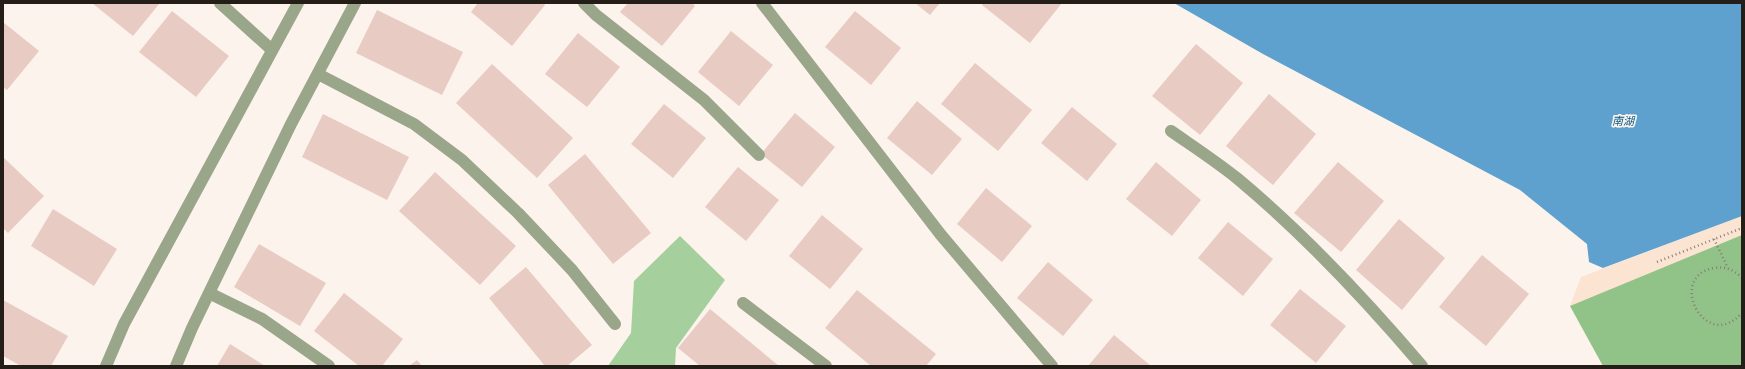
<svg xmlns="http://www.w3.org/2000/svg" width="1745" height="369" font-family="'Noto Serif','Noto Sans SC',serif">
  <style>
    .built { fill: #fbe4d1 }
    .green { fill: #a5cf9d }
    .forest { fill: #91c288 }
    .water { fill: #5ea0ce }
    .building { fill: #e8cbc3 }
    .lines { fill: none; stroke-linecap: round; stroke-linejoin: round }
    .path { stroke: #867e78; stroke-width: 2.5; stroke-dasharray: 1 3; stroke-linecap: butt }
    .street { stroke: #9aa689; stroke-width: 12 }
    .labels { text-anchor: middle; stroke-width: 3.5; stroke-linejoin: round; paint-order: stroke }
    .water-label { font-size: 11px; font-style: italic; fill: #055986; stroke: #fcf3ec }
  </style>
  <rect width="100%" height="100%" fill="#fcf3ec"/>
  <path class="built" d="M 1742,216 L 1742,366 L 1603,366 L 1570,306 L 1581,277 Z"/>
  <path class="green" d="M 680,236 L 725,280 L 676,348 L 675,366 L 608,366 L 631,333 L 634,281 Z"/>
  <path class="forest" d="M 1742,235 L 1742,366 L 1603,366 L 1570,306 Z"/>
  <path class="water" d="M 1174,3 L 1742,3 L 1742,216 L 1603,268 L 1589,262 L 1587,244 L 1520,190 L 1263,54 Z"/>
  <path class="building" d="M 92,3 L 160,3 L 133,36 Z
    M 478,3 L 543,3 L 545,5 L 512,46 L 471,12 Z
    M 628,3 L 692,3 L 695,6 L 662,46 L 620,12 Z
    M 915,3 L 940,3 L 930,15 Z
    M 983,3 L 1062,3 L 1030,43 L 982,5 Z
    M 377,10 L 463,52 L 442,95 L 356,53 Z
    M 172,11 L 229,56 L 196,97 L 139,52 Z
    M 855,11 L 901,48 L 871,85 L 825,47 Z
    M 3,22 L 39,51 L 7,90 L 3,87 Z
    M 731,31 L 773,65 L 739,106 L 698,72 Z
    M 578,33 L 620,67 L 587,107 L 545,74 Z
    M 1196,44 L 1243,83 L 1200,135 L 1152,96 Z
    M 975,63 L 1032,110 L 998,151 L 941,104 Z
    M 492,64 L 573,138 L 537,178 L 456,103 Z
    M 1269,94 L 1316,134 L 1273,185 L 1226,146 Z
    M 917,101 L 962,139 L 932,175 L 887,138 Z
    M 664,104 L 706,138 L 673,178 L 631,144 Z
    M 1072,107 L 1117,144 L 1087,181 L 1041,143 Z
    M 795,113 L 835,147 L 802,187 L 761,154 Z
    M 323,114 L 409,157 L 387,200 L 302,157 Z
    M 585,154 L 651,233 L 613,264 L 548,185 Z
    M 3,157 L 44,196 L 8,233 L 3,228 Z
    M 1156,162 L 1201,200 L 1172,236 L 1126,199 Z
    M 1338,162 L 1384,201 L 1341,252 L 1294,213 Z
    M 738,167 L 779,200 L 746,241 L 705,207 Z
    M 435,172 L 516,246 L 480,285 L 399,211 Z
    M 986,188 L 1032,226 L 1002,262 L 957,224 Z
    M 53,209 L 117,249 L 94,286 L 31,246 Z
    M 822,215 L 863,249 L 830,289 L 789,256 Z
    M 1399,219 L 1445,258 L 1402,310 L 1356,270 Z
    M 1228,222 L 1273,259 L 1243,296 L 1198,258 Z
    M 259,244 L 326,283 L 300,326 L 234,287 Z
    M 1482,255 L 1529,294 L 1486,346 L 1439,307 Z
    M 1048,262 L 1093,300 L 1063,336 L 1017,298 Z
    M 526,267 L 592,345 L 567,366 L 545,366 L 489,298 Z
    M 1300,289 L 1346,326 L 1316,363 L 1270,325 Z
    M 857,290 L 936,354 L 926,366 L 871,366 L 825,328 Z
    M 344,293 L 403,339 L 382,366 L 359,366 L 314,331 Z
    M 3,300 L 68,336 L 51,366 L 21,366 L 3,356 Z
    M 710,309 L 779,366 L 700,366 L 678,348 Z
    M 1114,335 L 1151,366 L 1088,366 Z
    M 230,344 L 265,366 L 217,366 Z
    M 417,360 L 422,366 L 409,366 Z"/>
  <g class="lines">
    <path class="path" d="M 1714,239 L 1728,268
      M 1657,262 L 1742,228
      M 1742,278 C 1734,270 1726,266 1714,268 C 1666,276 1705,354 1742,313"/>
    <path class="street" d="M 220,3 L 272,50
      M 584,3 L 596,15 L 704,100 L 759,155
      M 762,3 L 941,235 L 1052,366
      M 318,74 L 414,124 L 462,160 L 518,213 L 572,270 L 615,324
      M 1171,131 C 1194,147 1217,162 1238,179 C 1305,235 1366,300 1422,366
      M 209,293 L 262,319 L 329,366
      M 743,303 L 826,366
      M 106,366 L 124,324 L 298,3
      M 176,366 L 192,328 L 291,124 L 355,3"/>
  </g>
  <g class="labels">
    <g class="water-label">
      <text x="1623" y="125">南湖</text>
    </g>
  </g>
  <rect width="1745" height="369" fill="none" stroke="#251d17" stroke-width="8"/>
</svg>
